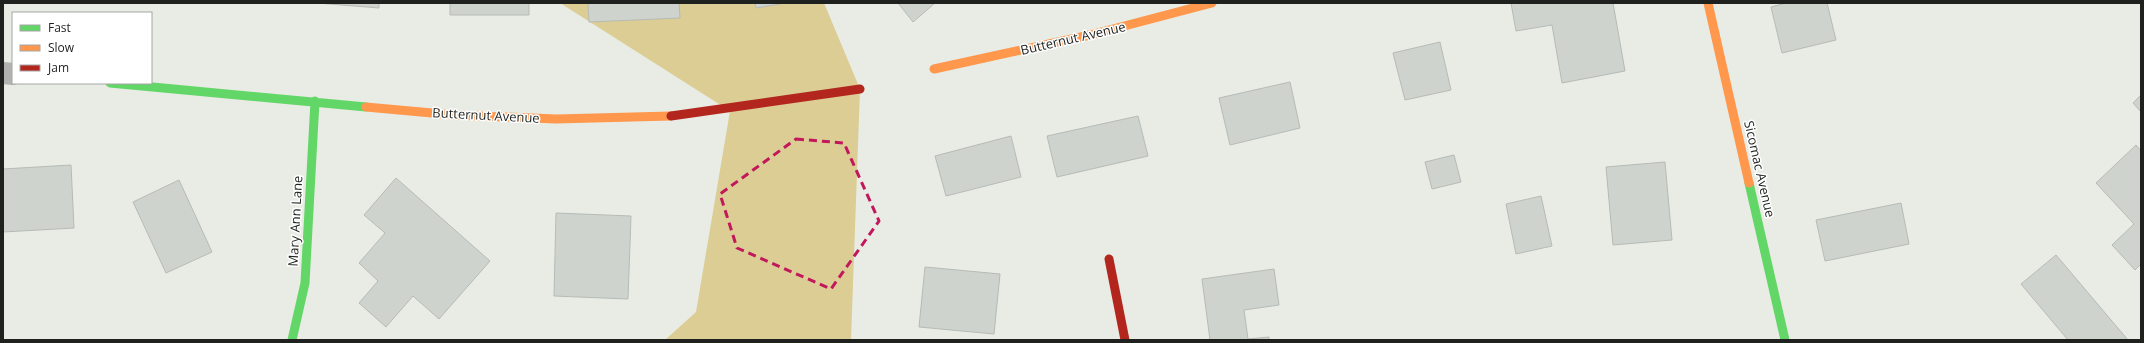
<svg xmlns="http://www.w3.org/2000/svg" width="2144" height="343" font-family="'Open Sans',sans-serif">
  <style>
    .forest { fill: #dbcd94 }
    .building { fill: #cfd3ce; stroke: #b7bbb6 }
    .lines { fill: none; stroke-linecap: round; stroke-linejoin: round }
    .street { stroke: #b2b3b0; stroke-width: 22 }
    .fast { stroke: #63d668; stroke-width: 9 }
    .slow { stroke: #ff974d; stroke-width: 9 }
    .jam { stroke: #b3261e; stroke-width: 9 }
    .marked { fill: none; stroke: #c2185b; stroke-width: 3; stroke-dasharray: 8 5; stroke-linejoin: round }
    .labels { text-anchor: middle; stroke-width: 3; stroke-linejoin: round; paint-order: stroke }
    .street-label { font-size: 13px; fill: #1e211d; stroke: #fff }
  </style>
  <rect width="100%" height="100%" fill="#e8ece5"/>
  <path class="forest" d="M 560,3 L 824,3 L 860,89 L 851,340 L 665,340 L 696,312 L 730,111 Z"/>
  <path class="building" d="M 317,3 L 379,3 L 379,8 Z
    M 450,3 L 529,3 L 529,15 L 450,15 Z
    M 588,3 L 679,3 L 680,18 L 589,22 Z
    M 755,3 L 786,3 L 756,8 Z
    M 898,3 L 935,3 L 913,22 Z
    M 1511,3 L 1613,3 L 1625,71 L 1562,83 L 1552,25 L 1516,31 Z
    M 1786,3 L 1827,3 L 1836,40 L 1782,53 L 1771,7 Z
    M 1440,42 L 1451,90 L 1405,100 L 1393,53 Z
    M 1290,82 L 1300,128 L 1230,145 L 1219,98 Z
    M 2141,95 L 2141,112 L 2133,103 Z
    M 1138,116 L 1148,156 L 1057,177 L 1047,136 Z
    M 1011,136 L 1021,177 L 946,196 L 935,156 Z
    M 2136,145 L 2141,151 L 2141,264 L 2135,270 L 2112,245 L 2134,224 L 2096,183 Z
    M 1454,155 L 1461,182 L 1432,189 L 1425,162 Z
    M 1665,162 L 1672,240 L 1613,245 L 1606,167 Z
    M 71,165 L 74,228 L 3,232 L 3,169 Z
    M 396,178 L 490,261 L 439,319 L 413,296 L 386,327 L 359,303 L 378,281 L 359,263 L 385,233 L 364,215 Z
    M 179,180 L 212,252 L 166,273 L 133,202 Z
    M 1541,196 L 1552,246 L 1516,254 L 1506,204 Z
    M 1901,203 L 1909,244 L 1825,261 L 1816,220 Z
    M 556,213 L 631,216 L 628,299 L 554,296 Z
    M 2056,255 L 2128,340 L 2068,340 L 2021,284 Z
    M 925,267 L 1000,274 L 994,334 L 919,327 Z
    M 1274,269 L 1279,305 L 1244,310 L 1248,339 L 1269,337 L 1269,340 L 1210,340 L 1202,279 Z"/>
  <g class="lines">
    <path class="street" d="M 3,73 L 13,74"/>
    <path class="fast" d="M 110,83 L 366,107
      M 1749,183 L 1785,340
      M 292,340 L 305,283 L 315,101"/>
    <path class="slow" d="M 1708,3 L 1749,183
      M 934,69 L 1090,35 L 1212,3
      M 366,107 L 454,115 L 556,119 L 671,116"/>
    <path class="jam" d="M 671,116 L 860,89
      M 1109,259 L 1125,340"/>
  </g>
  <path class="marked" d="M 796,139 L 844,143 L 879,221 L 831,289 L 737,248 L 720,194 Z"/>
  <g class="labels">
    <g class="street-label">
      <text transform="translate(1073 38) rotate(-13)" y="5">Butternut Avenue</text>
      <text transform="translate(486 115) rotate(3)" y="5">Butternut Avenue</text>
      <text transform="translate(1760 169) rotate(77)" y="5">Sicomac Avenue</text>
      <text transform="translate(295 221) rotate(-87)" y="5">Mary Ann Lane</text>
    </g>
  </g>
  <rect width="2144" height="343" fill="none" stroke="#1e211d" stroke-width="8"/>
  <rect x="12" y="12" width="140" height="72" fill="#ffffff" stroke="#a5a6a5"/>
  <rect x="20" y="25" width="20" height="6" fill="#63d668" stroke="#a5a6a5"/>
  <text x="48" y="32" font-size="12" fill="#1e211d">Fast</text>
  <rect x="20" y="45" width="20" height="6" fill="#ff974d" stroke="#a5a6a5"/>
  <text x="48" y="52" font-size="12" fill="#1e211d">Slow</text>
  <rect x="20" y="65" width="20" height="6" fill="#b3261e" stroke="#a5a6a5"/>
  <text x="48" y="72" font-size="12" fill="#1e211d">Jam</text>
</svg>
